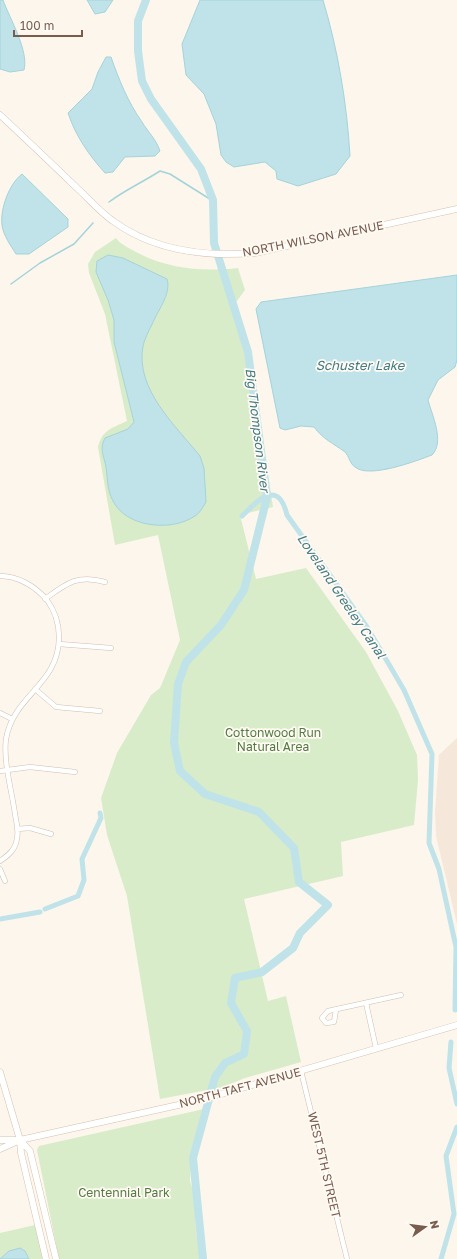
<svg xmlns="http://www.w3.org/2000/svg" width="457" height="1259" font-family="'Golos Text',sans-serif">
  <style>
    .residential { fill: #f5e8da }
    .green { fill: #d8ecc9 }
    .water { fill: #bfe3e8; stroke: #a5d3da }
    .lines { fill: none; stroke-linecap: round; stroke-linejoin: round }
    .stream { stroke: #a5d3da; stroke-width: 1.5 }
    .canal { stroke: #bfe3e8; stroke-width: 5 }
    .river { stroke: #bfe3e8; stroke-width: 8 }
    .street-casing { stroke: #d1beb0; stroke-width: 5.5 }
    .secondary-casing { stroke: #d6c0b0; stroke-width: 7 }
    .street { stroke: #fff; stroke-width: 4.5 }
    .secondary { stroke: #fff; stroke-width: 6 }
    .labels { text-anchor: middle; stroke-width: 3.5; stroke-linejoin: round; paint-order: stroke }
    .street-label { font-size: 12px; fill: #7a5c4d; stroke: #fffaf3 }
    .park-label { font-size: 12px; fill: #537a41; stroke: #fffaf3 }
    .water-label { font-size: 13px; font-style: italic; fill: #437c86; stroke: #fffaf3 }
  </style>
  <rect width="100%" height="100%" fill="#fdf6ec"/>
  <path class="residential" d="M 457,738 L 457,924 L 436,836 L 435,812 L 439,755 Z"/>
  <path class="green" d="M 116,238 C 120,244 129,248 136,252 C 168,269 202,272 238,268 L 245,290 L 234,305 L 249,349 L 273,507 L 240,515 L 256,579 L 306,568 L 366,652 L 398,711 L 417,755 L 418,780 L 414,825 L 341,842 L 343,876 L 244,899 L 268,1001 L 286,996 L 301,1062 L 245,1078 L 223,1087 L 160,1099 L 127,896 L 107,835 L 101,798 L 117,753 L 151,695 L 160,688 L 180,640 L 158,535 L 115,545 L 98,447 C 102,430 112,428 127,421 L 105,314 L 89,273 L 88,264 L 95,252 Z
    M 204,1109 L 191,1153 L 190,1181 L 194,1194 L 196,1231 L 201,1259 L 59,1259 L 37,1150 L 39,1146 Z
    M 35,1225 L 43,1259 L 0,1259 L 0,1233 Z"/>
  <path class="water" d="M 0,0 L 3,0 C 10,19 29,51 24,70 L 10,72 L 0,69 Z
    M 87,0 L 113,0 L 105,12 L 95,14 Z
    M 200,0 L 323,0 C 338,50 347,104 350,156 L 336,174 L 298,186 L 277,179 L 276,171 L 265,162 L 234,167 L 226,162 L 221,155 L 216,124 L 204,94 L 186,75 L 182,44 Z
    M 106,57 L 111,57 C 119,80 128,102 142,122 C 148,132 156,139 160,151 L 155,156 L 125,157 L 113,172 L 105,173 C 89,155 76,137 68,113 L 92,89 L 98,72 Z
    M 22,174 L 68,219 L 68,227 L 29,254 L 16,254 C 11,246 3,235 2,225 C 0,209 9,184 22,174 Z
    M 108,255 L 123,258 L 167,279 C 171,292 161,306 155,318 C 151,327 145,337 143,346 C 135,389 175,425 200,456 L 204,468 L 206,502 C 203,507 200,513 195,516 C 173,531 132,528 116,506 C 107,493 108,482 106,467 C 104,456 99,449 105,438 L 128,429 L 134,422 L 114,342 L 114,320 L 108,300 L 96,272 L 97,261 Z
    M 457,275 L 457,360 L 455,367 L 438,380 L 428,400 C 432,415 445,442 432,455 C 416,461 369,479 355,467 C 350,464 349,456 345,452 C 333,443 324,440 314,427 L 301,426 L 285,430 L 280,428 L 256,309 L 261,302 Z
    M 20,1248 L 25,1251 L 29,1259 L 0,1259 L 9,1251 Z"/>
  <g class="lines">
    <path class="stream" d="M 109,202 C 125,190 143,182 160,171 L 170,174 L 213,201
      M 11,284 L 40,263 L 74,244 L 93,223"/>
    <path class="canal" d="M 242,516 C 259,499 278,479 287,515 L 367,627 L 404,690 L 432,754 L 429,843 L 439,869 L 456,947 L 455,1010
      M 45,909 L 78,896 L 84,880 L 82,859 L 101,818 L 100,813
      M 0,919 L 40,912
      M 451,1042 L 449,1068 L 457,1104
      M 441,1259 L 454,1214 L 446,1156 L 457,1127"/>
    <path class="river" d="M 146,0 L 138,21 L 138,51 L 142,81 L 151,99 L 201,169 L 213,200 L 214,243 L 248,352 L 267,497 L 244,590 L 221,625 L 186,662 L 178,684 L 174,743 L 180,771 L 205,794 L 259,812 L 294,848 L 299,882 L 328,905 L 300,933 L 293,948 L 262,972 L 235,978 L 231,1003 L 247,1031 L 244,1054 L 225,1063 L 215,1077 L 193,1158 L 203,1259"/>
    <defs>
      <path id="street" d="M 0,576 C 18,576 35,586 47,600 C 55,611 59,624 59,637 C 59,685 14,694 6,739 C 3,761 12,792 15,814 C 16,821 19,830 17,838 C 16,849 9,855 0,861
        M 45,599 C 67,583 78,574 105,582
        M 59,644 L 111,648
        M 35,689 L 56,707 L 100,711
        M 0,713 L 12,719
        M 0,771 L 30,767 L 75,772
        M 17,829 L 30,828 L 51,834
        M 0,869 L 5,881
        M 366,1003 L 376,1048
        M 336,1010 L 334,1022 L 326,1023 L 322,1018 L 328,1011 L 401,995
        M 301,1071 L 347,1259"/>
      <path id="secondary" d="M 0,115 C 26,139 52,164 77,188 C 89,199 100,212 113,221 C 154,251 206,257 255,253 L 457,209
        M 0,1072 L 20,1140 L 21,1153 L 46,1259
        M 0,1140 L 20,1140 L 201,1100 L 457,1025
        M 20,1140 L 30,1151 L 56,1259
        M 0,1149 L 20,1140"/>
    </defs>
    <use href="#street" class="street-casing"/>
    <use href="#secondary" class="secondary-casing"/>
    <use href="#street" class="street"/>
    <use href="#secondary" class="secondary"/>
  </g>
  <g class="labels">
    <g class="street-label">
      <text transform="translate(313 239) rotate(-11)" y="4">NORTH WILSON AVENUE</text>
      <text transform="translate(240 1088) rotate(-15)" y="4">NORTH TAFT AVENUE</text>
      <text transform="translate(324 1165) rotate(77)" y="4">WEST 5TH STREET</text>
    </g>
    <g class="park-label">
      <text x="273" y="737">Cottonwood Run<tspan x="273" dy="14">Natural Area</tspan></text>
      <text x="124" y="1197">Centennial Park</text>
    </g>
    <g class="water-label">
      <text x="360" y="370">Schuster Lake</text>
      <text transform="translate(258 430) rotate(83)" y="5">Big Thompson River</text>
      <text transform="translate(342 596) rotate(56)" y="5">Loveland Greeley Canal</text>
    </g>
  </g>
  <g transform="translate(425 1227) rotate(76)" stroke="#fffaf3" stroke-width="3" paint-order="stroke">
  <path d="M0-3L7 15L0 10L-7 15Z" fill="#7a5c4d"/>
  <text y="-6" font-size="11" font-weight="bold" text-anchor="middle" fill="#7a5c4d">N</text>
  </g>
  <path d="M14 30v6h68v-6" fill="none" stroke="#7a5c4d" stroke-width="2"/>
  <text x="20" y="30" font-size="12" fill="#7a5c4d" stroke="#fffaf3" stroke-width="3" paint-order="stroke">100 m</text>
</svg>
